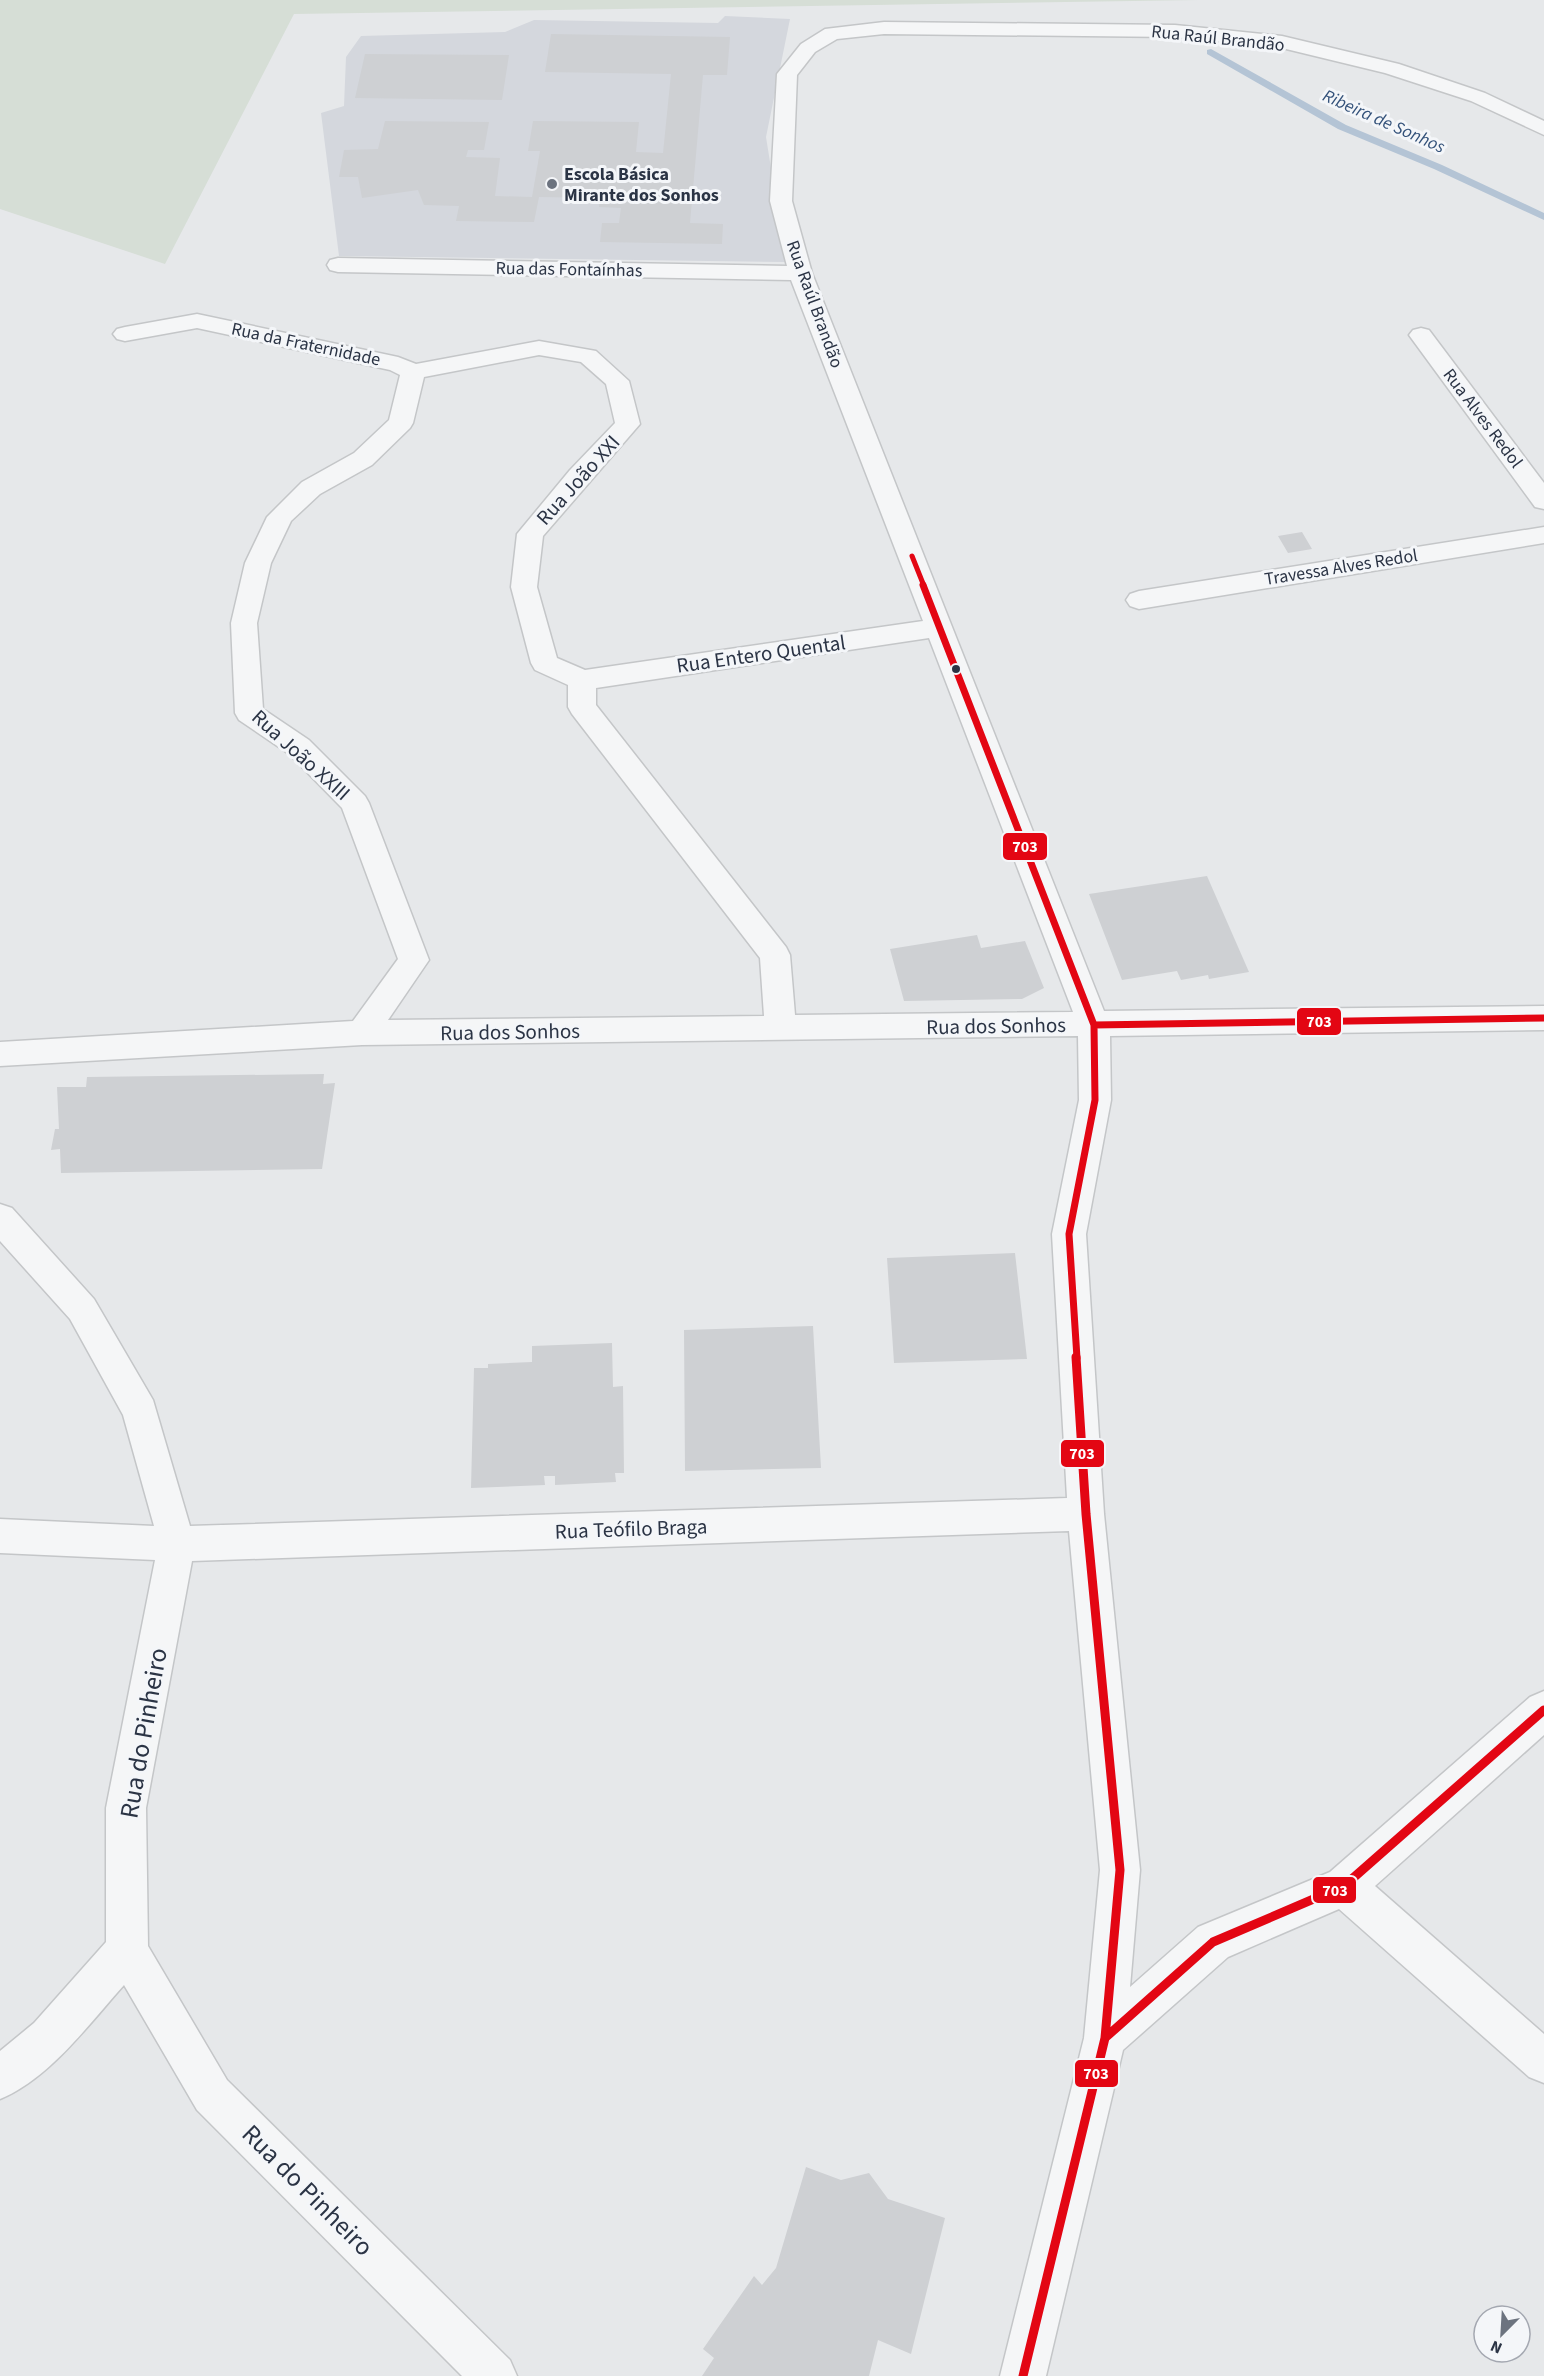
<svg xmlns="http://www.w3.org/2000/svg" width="1544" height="2376" font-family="'Source Sans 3',sans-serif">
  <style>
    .built { fill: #d4d7dd }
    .green { fill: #d6ded6 }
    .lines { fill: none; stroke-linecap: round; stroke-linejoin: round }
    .stream { fill: #b4c4d5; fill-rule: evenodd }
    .building { fill: #ced0d3 }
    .minor-casing { stroke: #c4c6c8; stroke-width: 3 }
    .minor { fill: #f5f6f7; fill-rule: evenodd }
    .bus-1-far2-casing { stroke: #f4f6f9; stroke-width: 8 }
    .bus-1-far1-casing { stroke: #f4f6f9; stroke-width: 11 }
    .bus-1-casing { stroke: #f4f6f9; stroke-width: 14 }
    .bus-1-far2 { stroke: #e30613; stroke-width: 5 }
    .bus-1-far1 { stroke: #e30613; stroke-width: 7 }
    .bus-1 { stroke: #e30613; stroke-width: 9 }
    .poi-dot { fill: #6c737f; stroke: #f4f6f9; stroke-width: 2 }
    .bus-dot { fill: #2b3445; stroke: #f4f6f9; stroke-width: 2 }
    .labels { text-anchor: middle; stroke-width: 6; stroke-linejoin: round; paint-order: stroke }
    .far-street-label { font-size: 18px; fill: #2b3445; stroke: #f4f6f9 }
    .far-water-label { font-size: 18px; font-style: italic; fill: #34527a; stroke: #f4f6f9 }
    .far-poi-label { font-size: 18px; font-weight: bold; fill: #2b3445; stroke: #f4f6f9; text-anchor: start }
    .street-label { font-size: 21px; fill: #2b3445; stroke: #f4f6f9 }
    .near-street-label { font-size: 26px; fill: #2b3445; stroke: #f4f6f9 }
    .line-badge { stroke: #f4f6f9; stroke-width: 2 }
    .badge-label { font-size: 16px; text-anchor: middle; font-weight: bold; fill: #fff }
  </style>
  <rect width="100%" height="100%" fill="#e6e8ea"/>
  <path class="built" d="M 725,16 L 790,19 L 766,137 L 786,262 L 339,256 L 321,113 L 344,106 L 346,57 L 361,36 L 505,32 L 534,20 L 718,23 Z"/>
  <path class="green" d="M 0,0 L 1199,0 L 294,14 L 165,264 L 0,209 Z"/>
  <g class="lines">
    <path class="stream" d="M 1211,49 L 1346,125 L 1442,165 L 1544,213 L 1544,220 L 1434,169 L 1338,129 L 1207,54 L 1207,50 Z"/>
  </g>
  <path class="building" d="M 551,34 L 730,37 L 727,75 L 703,75 L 690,223 L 723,224 L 722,244 L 600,242 L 602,223 L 619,223 L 621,208 L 599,207 L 600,198 L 539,197 L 534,222 L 456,221 L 459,206 L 424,205 L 418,190 L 362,198 L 358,177 L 339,177 L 344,150 L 378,149 L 385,121 L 489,122 L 484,150 L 468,150 L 466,157 L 500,158 L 495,196 L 532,197 L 540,151 L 528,151 L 533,121 L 639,122 L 636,152 L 663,153 L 671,74 L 545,72 Z
    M 365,54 L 509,55 L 502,100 L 355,98 Z
    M 1302,532 L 1312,549 L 1288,553 L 1278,536 Z
    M 1207,876 L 1249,972 L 1209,979 L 1208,975 L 1181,980 L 1177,971 L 1122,980 L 1089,894 Z
    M 977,935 L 981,948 L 1025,941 L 1044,988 L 1022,999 L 904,1001 L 890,949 Z
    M 324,1074 L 323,1084 L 335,1083 L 322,1169 L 61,1173 L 60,1149 L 51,1150 L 55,1129 L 59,1129 L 57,1087 L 86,1087 L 87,1077 Z
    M 1015,1253 L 1027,1359 L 894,1363 L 887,1258 Z
    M 813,1326 L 821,1468 L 685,1471 L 684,1330 Z
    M 612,1343 L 613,1387 L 623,1386 L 624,1473 L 615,1473 L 616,1482 L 555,1485 L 555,1476 L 544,1476 L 545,1485 L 471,1488 L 474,1368 L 488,1368 L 488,1364 L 532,1362 L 532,1346 Z
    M 806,2167 L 841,2180 L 869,2173 L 888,2199 L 945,2218 L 911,2354 L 878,2340 L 869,2376 L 702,2376 L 714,2358 L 703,2349 L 754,2276 L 762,2285 L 776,2268 Z"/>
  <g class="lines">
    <defs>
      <path id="minor" d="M 884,22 L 1175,25 L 1282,36 L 1399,64 L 1485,93 L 1544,121 L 1544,135 L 1471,101 L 1385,73 L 1282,48 L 1175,37 L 884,34 L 837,39 L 815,52 L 797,75 L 792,201 L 812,273 L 1104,1011 L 1544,1006 L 1544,1030 L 1110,1036 L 1111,1100 L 1086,1234 L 1104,1514 L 1140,1870 L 1130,1987 L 1198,1927 L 1330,1872 L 1530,1697 L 1544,1691 L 1544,1735 L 1375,1886 L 1544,2034 L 1544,2083 L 1529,2077 L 1339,1909 L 1228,1957 L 1123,2050 L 1046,2376 L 1000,2376 L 1084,2038 L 1100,1870 L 1069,1531 L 192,1561 L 146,1808 L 148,1946 L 227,2080 L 510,2360 L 517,2376 L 462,2376 L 197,2110 L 124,1985 C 89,2024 49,2079 0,2099 L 0,2051 L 34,2023 L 106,1942 L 106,1808 L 155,1560 L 0,1553 L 0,1519 L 154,1526 L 123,1415 L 70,1319 L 0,1241 L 0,1204 L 12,1208 L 94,1299 L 153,1400 L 190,1526 L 1067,1498 L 1052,1234 L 1079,1100 L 1078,1036 L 362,1045 L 0,1066 L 0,1042 L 353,1021 L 398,959 L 342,808 L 289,754 L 239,720 L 235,713 L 231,623 L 245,563 L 267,517 L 302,482 L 354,453 L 389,420 L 400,375 L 390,370 L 197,328 L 125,341 L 117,339 L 113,334 L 117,329 L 125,327 L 197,314 L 398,357 L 416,364 L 539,341 L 596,351 L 629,381 L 640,424 L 543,536 L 537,587 L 557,658 L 585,670 L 923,621 L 791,280 L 338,272 L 330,270 L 327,265 L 330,260 L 338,258 L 787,266 L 770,201 L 777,74 L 801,44 L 825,29 ZM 539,355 L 581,362 L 606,384 L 615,423 L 570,470 L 517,534 L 511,587 L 531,663 L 535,670 L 568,685 L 568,707 L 572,714 L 760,958 L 764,1016 L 388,1020 L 429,960 L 369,803 L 365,796 L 309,740 L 263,709 L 257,623 L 271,563 L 291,521 L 320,494 L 372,465 L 410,428 L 413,423 L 424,377 ZM 929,638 L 1073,1012 L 795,1015 L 790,955 L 786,947 L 596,705 L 596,688 Z
        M 1421,328 L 1429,330 L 1544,483 L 1544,509 L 1535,507 L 1409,335 L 1413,330 Z
        M 1544,527 L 1544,543 L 1139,609 L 1130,606 L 1126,600 L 1130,594 L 1139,591 Z"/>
    </defs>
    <use href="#minor" class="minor-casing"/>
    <use href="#minor" class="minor"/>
    <defs>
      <path id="bus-1-far2" d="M 912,556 L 924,586"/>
      <path id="bus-1-far1" d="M 923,585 L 1094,1025 L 1095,1100 L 1069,1234 L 1077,1358
        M 1094,1025 L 1544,1018"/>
      <path id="bus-1" d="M 1105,2038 L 1213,1942 L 1344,1886 L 1544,1710
        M 1023,2376 L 1105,2038 L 1120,1870 L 1086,1514 L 1076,1357"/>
    </defs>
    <use href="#bus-1-far2" class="bus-1-far2-casing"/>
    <use href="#bus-1-far1" class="bus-1-far1-casing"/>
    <use href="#bus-1" class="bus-1-casing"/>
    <use href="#bus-1-far2" class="bus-1-far2"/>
    <use href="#bus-1-far1" class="bus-1-far1"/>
    <use href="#bus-1" class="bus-1"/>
  </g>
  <circle class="poi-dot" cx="552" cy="184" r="6"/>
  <circle class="bus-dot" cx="956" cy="669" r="5"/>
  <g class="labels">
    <g class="far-street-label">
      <text transform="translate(1218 38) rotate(6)" y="6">Rua Raúl Brandão</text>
      <text transform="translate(569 269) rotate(1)" y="6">Rua das Fontaínhas</text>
      <text transform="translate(815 304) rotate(70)" y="6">Rua Raúl Brandão</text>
      <text transform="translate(306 344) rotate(12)" y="6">Rua da Fraternidade</text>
      <text transform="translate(1483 418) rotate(53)" y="6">Rua Alves Redol</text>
      <text transform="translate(1341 567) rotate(-9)" y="6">Travessa Alves Redol</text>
    </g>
    <g class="far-water-label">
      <text transform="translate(1384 121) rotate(24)" y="6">Ribeira de Sonhos</text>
    </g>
    <g class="far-poi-label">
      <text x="564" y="180">Escola Básica<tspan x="564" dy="21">Mirante dos Sonhos</tspan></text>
    </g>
    <g class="street-label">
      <text transform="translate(578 480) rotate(-48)" y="7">Rua João XXI</text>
      <text transform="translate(761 654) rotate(-8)" y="7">Rua Entero Quental</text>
      <text transform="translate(301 755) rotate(42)" y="7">Rua João XXIII</text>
      <text transform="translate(996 1026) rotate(-1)" y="7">Rua dos Sonhos</text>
      <text transform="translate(510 1032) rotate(-1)" y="7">Rua dos Sonhos</text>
      <text transform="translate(631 1529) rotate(-2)" y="7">Rua Teófilo Braga</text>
    </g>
    <g class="near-street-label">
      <text transform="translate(143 1733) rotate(-80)" y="9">Rua do Pinheiro</text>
      <text transform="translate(308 2190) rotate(45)" y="9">Rua do Pinheiro</text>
    </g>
  </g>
  <g class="line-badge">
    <rect x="1002" y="832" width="46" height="29" rx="6" fill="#e30613"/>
    <rect x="1296" y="1007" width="46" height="29" rx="6" fill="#e30613"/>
    <rect x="1060" y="1439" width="45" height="29" rx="6" fill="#e30613"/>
    <rect x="1312" y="1876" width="45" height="28" rx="6" fill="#e30613"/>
    <rect x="1074" y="2059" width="45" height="29" rx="6" fill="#e30613"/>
  </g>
  <g class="badge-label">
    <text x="1025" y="852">703</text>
    <text x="1319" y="1027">703</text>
    <text x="1082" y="1459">703</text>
    <text x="1335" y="1896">703</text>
    <text x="1096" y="2079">703</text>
  </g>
  <g transform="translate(1502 2334) rotate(204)"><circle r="28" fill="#f4f6f9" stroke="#a4a8b1" stroke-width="1.5"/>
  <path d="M0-4.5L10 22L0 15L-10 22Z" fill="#6c737f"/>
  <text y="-9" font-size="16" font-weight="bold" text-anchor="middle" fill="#2b3445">N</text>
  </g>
</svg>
